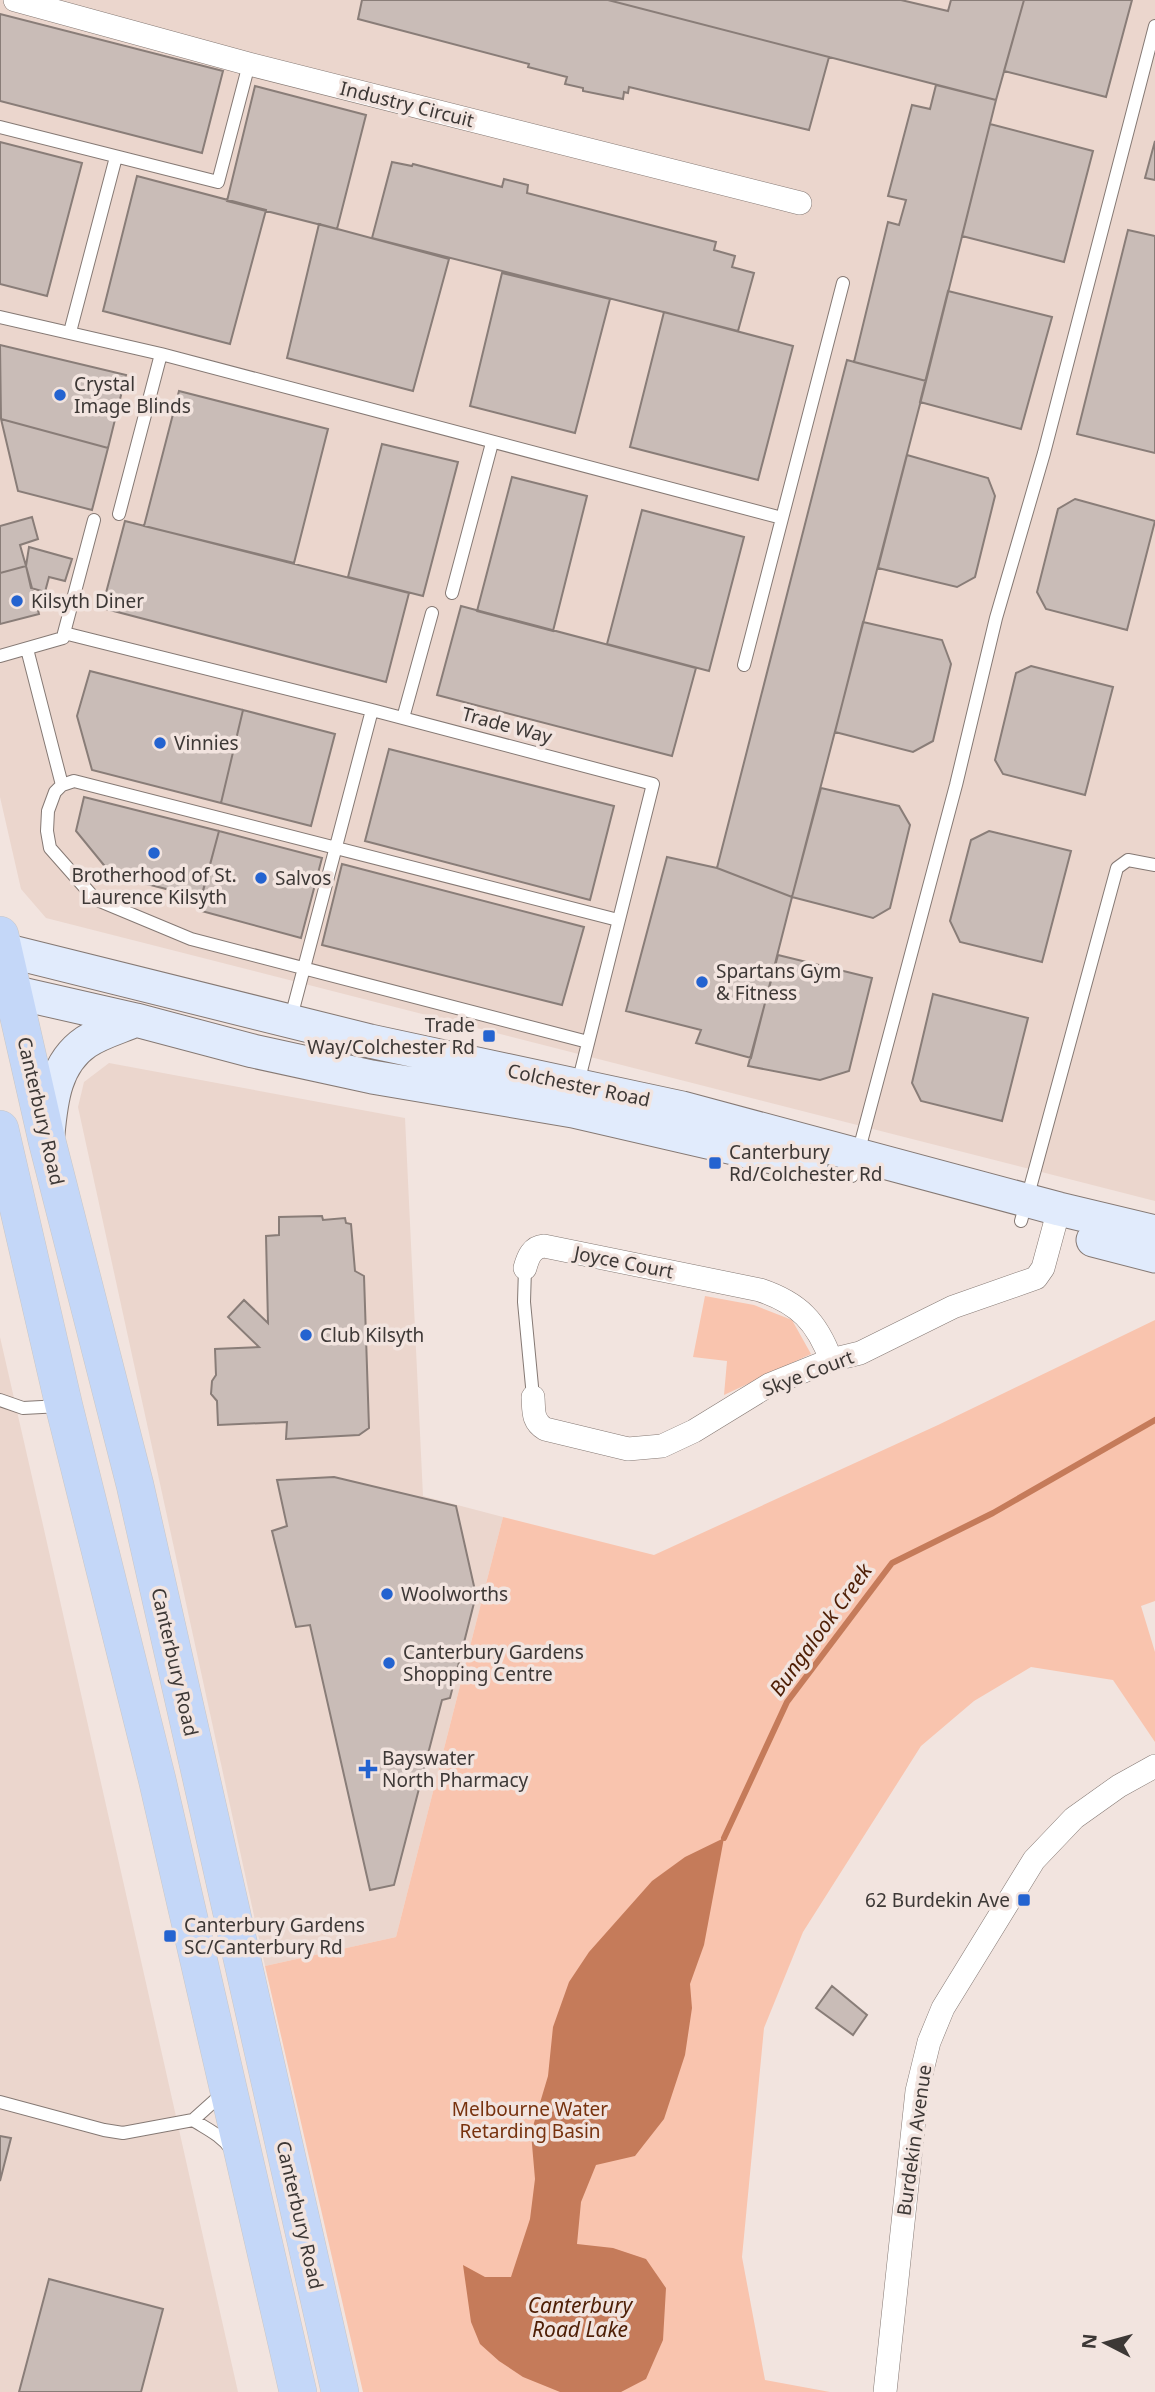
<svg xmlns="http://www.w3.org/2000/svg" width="1155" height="2392" font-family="'Noto Sans',sans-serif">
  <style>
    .built { fill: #ebd6cd }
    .green { fill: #f9c4ae }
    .water { fill: #c57b5a }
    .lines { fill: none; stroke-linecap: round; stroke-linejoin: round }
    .stream { stroke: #c57b5a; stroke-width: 6 }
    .building { fill: #c9bcb7; stroke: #897d78; stroke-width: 2 }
    .lane-casing { stroke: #857974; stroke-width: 14 }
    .street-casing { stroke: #857974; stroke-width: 24 }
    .secondary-casing { stroke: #857974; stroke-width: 35 }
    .primary-casing { stroke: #c9c7c7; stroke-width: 38 }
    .lane { stroke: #fff; stroke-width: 12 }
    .street { stroke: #fff; stroke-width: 23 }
    .secondary { stroke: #e1ebfc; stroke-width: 33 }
    .primary { stroke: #c4d7f8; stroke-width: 37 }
    .poi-dot { fill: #2463d0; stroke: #f2e4df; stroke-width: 2.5 }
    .labels { text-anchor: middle; stroke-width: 7; stroke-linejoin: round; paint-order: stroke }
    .street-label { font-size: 19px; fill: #3d3836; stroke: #f2e4df }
    .poi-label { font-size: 19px; fill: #3d3836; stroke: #f2e4df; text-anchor: start }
    .park-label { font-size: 19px; fill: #77320e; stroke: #f2e4df }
    .water-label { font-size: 21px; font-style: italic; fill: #4e1e05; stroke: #f2e4df }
  </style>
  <rect width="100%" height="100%" fill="#f2e4df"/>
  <path class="built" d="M 0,0 L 1155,0 L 1155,1201 L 46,918 L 21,889 L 0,797 Z
    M 109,1063 L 405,1118 L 423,1496 L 503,1517 L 396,1937 L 265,1966 L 78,1107 L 84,1082 Z
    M 0,1337 L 43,1525 L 238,2392 L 0,2392 Z"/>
  <path class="green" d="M 705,1296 L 754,1305 L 792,1320 L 811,1354 L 724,1395 L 727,1361 L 693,1357 Z
    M 1155,1320 L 1155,1601 L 1141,1606 L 1155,1652 L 1155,1742 L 1113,1680 L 1031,1667 L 974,1701 L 921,1746 L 803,1932 L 764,2028 L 742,2257 L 765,2380 L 830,2392 L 363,2392 L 265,1966 L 396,1937 L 503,1517 L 654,1555 L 938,1425 Z"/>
  <path class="water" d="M 724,1838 L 704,1945 L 690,1984 L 692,2008 L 685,2055 L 664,2119 L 635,2156 L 596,2165 L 581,2202 L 577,2244 L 613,2248 L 646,2259 L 666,2288 L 663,2340 L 646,2379 L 621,2392 L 560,2392 L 523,2377 L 499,2361 L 480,2344 L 471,2322 L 463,2265 L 485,2277 L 511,2277 L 530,2219 L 535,2179 L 531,2133 L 548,2076 L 553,2027 L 569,1982 L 589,1952 L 652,1881 L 685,1857 Z"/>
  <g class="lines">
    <path class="stream" d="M 724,1838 L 787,1702 L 892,1563 L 993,1513 L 1155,1420"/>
  </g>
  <path class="building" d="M 362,0 L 608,0 L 829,57 L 809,130 L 629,87 L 628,93 L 624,92 L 623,99 L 583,91 L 583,88 L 565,84 L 567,77 L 528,67 L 529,64 L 358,19 Z
    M 608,0 L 901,0 L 948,11 L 951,0 L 1024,0 L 996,100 Z
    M 1024,0 L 1132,0 L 1106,97 L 1004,71 Z
    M 0,14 L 223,71 L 202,153 L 0,101 Z
    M 936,85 L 996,100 L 926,381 L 854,362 L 888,222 L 899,225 L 906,200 L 888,196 L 912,105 L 930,109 Z
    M 255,86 L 366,115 L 337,229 L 227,201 Z
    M 990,124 L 1093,151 L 1064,262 L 962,236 Z
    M 1155,141 L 1155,180 L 1145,178 Z
    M 0,142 L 82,163 L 47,296 L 0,284 Z
    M 392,162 L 412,166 L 413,164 L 502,187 L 504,179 L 528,185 L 527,193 L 716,242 L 714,250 L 735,256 L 732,267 L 754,273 L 738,331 L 372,238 Z
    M 137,176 L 266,210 L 230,344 L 103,311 Z
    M 319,224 L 449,259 L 413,391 L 287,358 Z
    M 1128,230 L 1155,236 L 1155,453 L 1077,434 Z
    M 502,273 L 610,299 L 575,433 L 470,406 Z
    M 948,291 L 1052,317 L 1021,429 L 920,402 Z
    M 664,312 L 793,346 L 758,480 L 630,447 Z
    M 0,345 L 126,375 L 108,448 L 1,419 Z
    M 847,360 L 926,381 L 792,897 L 717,868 Z
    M 179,391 L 328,429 L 294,563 L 144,526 Z
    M 1,419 L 108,448 L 92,510 L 18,491 Z
    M 382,444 L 458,462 L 423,596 L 348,577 Z
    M 907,455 L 988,478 L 995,496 L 975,577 L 957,587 L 878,568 Z
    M 512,477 L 587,496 L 553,631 L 477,611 Z
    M 1075,499 L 1155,521 L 1127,630 L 1046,609 L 1037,592 L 1058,509 Z
    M 642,510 L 744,537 L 709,671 L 607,644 Z
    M 32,517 L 38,539 L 20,545 L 26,566 L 0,573 L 0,526 Z
    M 125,521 L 409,593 L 386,682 L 102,608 Z
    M 29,547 L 72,559 L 65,581 L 49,577 L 45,592 L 31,588 L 26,566 Z
    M 26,566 L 39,614 L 0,624 L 0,573 Z
    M 461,606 L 696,668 L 672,756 L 437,695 Z
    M 863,622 L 942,640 L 951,664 L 933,741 L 913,752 L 835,732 Z
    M 1031,666 L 1113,687 L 1085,795 L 1003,774 L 995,760 L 1016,673 Z
    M 90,671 L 243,710 L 221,803 L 92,770 L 77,716 Z
    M 243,710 L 335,734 L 311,826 L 221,803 Z
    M 389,749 L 614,806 L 590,900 L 365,841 Z
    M 821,788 L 899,806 L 910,825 L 890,908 L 873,918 L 792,897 Z
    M 84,797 L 219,831 L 201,898 L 112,875 L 76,831 Z
    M 219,831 L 322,858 L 301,938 L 198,910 Z
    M 989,831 L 1071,851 L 1042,962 L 960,942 L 950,921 L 971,840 Z
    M 667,857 L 717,868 L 792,897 L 751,1058 L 696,1043 L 701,1030 L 626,1011 Z
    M 342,864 L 584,927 L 562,1005 L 322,945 Z
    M 778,955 L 872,978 L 849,1071 L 820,1080 L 748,1066 Z
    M 933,994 L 1028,1018 L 1002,1121 L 921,1101 L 912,1083 Z
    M 322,1216 L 323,1220 L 345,1218 L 346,1223 L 351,1224 L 355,1271 L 364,1276 L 369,1428 L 359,1435 L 286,1439 L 287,1422 L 218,1425 L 217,1401 L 211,1394 L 212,1381 L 216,1375 L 215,1349 L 259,1347 L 228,1317 L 244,1300 L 268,1323 L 266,1236 L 279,1235 L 279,1217 Z
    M 334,1477 L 456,1506 L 476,1595 L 450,1698 L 442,1700 L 394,1885 L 370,1890 L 310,1625 L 296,1627 L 272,1531 L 287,1526 L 277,1480 Z
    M 832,1986 L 867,2015 L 853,2035 L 816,2008 Z
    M 0,2136 L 11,2138 L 0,2181 Z
    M 49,2279 L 163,2309 L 141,2392 L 19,2392 Z"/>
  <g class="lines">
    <defs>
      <path id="lane" d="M 0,127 L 218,182 L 249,64
        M 0,317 L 161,354 L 782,518
        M 70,332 L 116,157
        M 119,514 L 161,354
        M 452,593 L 492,443
        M 64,633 L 94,520
        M 27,649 L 62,785
        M 0,656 L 63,638 L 64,633 L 372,710 L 653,784 L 578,1083
        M 744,665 L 843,283
        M 403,718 L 432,613
        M 290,1021 L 372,710
        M 588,1042 L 191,939 L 95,899 L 50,848 L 47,831 L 48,811 L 55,792 L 62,785 L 74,781 L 618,920
        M 852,1176 L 956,785 L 996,618 L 1044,453 L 1155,26
        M 1021,1221 L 1117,868 L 1128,860 L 1155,865
        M 525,1268 L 524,1302 L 533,1397
        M 0,1400 L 23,1408 L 61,1406
        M 0,2102 L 104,2130 L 123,2133 L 193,2120 L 222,2094
        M 193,2120 C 207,2129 221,2135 231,2149"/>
      <path id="street" d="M 15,0 L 249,64 L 800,203
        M 525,1268 C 528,1257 532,1247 544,1246 L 760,1290 C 799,1303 817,1322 831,1360
        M 533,1397 C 534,1411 532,1421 545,1429 L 628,1449 L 662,1446 L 694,1431 L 769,1385 L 831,1360 L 860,1353 L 953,1307 L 1036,1278 L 1043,1268 L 1059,1209
        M 885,2392 L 917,2091 L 929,2042 L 943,2008 L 1034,1860 L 1074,1818 L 1119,1786 L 1155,1766"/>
      <path id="secondary" d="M 0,949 L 370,1041 L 682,1108 L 1059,1209 L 1155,1232
        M 0,989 L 136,1020 L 253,1051 L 372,1077 L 573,1111 L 811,1166
        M 48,1134 C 51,1101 55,1063 86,1042 C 101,1032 120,1027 136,1020
        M 1093,1240 L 1155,1256"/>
      <path id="primary" d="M 0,935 L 47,1141 L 135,1485 L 340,2392
        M 0,1129 L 64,1406 L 157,1779 L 298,2392"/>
    </defs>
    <use href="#lane" class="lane-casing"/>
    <use href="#street" class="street-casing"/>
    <use href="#secondary" class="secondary-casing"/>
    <use href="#primary" class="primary-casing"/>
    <use href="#lane" class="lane"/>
    <use href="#street" class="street"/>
    <use href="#secondary" class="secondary"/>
    <use href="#primary" class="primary"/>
  </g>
  <g class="poi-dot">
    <circle cx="60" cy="395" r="7"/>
    <circle cx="17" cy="601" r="7"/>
    <circle cx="160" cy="743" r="7"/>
    <circle cx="154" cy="853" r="7"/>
    <circle cx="261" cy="878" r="7"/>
    <circle cx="702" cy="982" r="7"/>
    <rect x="482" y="1029" width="14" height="14" rx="3.5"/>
    <rect x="708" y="1156" width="14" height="14" rx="3.5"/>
    <circle cx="306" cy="1335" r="7"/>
    <circle cx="387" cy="1594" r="7"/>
    <circle cx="389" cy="1663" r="7"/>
    <path d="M364.5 1758.5h7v7h7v7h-7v7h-7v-7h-7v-7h7z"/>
    <rect x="1017" y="1893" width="14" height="14" rx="3.5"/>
    <rect x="163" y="1929" width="14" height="14" rx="3.5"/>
  </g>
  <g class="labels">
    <g class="street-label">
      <text transform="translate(407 104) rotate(14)" y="7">Industry Circuit</text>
      <text transform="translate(507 725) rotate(15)" y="7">Trade Way</text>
      <text transform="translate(579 1085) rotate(12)" y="7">Colchester Road</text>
      <text transform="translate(41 1111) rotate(77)" y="7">Canterbury Road</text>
      <text transform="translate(624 1262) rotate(11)" y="7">Joyce Court</text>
      <text transform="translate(808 1373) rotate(-21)" y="7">Skye Court</text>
      <text transform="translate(175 1662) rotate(77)" y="7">Canterbury Road</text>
      <text transform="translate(914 2140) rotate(-82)" y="7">Burdekin Avenue</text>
      <text transform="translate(300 2215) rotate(77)" y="7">Canterbury Road</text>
    </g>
    <g class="poi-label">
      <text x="74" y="391">Crystal<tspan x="74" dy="22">Image Blinds</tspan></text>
      <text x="31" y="608">Kilsyth Diner</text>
      <text x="174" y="750">Vinnies</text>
      <text x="154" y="882" text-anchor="middle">Brotherhood of St.<tspan x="154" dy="22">Laurence Kilsyth</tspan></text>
      <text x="275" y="885">Salvos</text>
      <text x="716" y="978">Spartans Gym<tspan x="716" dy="22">&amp; Fitness</tspan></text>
      <text x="475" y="1032" text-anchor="end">Trade<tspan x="475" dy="22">Way/Colchester Rd</tspan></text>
      <text x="729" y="1159">Canterbury<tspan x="729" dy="22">Rd/Colchester Rd</tspan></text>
      <text x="320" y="1342">Club Kilsyth</text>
      <text x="401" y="1601">Woolworths</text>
      <text x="403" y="1659">Canterbury Gardens<tspan x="403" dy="22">Shopping Centre</tspan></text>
      <text x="382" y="1765">Bayswater<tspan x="382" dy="22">North Pharmacy</tspan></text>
      <text x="1010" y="1907" text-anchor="end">62 Burdekin Ave</text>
      <text x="184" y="1932">Canterbury Gardens<tspan x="184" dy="22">SC/Canterbury Rd</tspan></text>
    </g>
    <g class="park-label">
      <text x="530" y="2116">Melbourne Water<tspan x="530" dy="22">Retarding Basin</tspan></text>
    </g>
    <g class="water-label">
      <text transform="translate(821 1630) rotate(-54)" y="7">Bungalook Creek</text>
      <text x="580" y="2313">Canterbury<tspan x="580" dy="24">Road Lake</tspan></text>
    </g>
  </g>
  <g transform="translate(1106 2343) rotate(276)" stroke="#f2e4df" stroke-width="5" paint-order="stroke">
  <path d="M0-5L12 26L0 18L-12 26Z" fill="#3d3836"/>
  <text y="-10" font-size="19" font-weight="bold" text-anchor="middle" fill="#3d3836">N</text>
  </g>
</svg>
